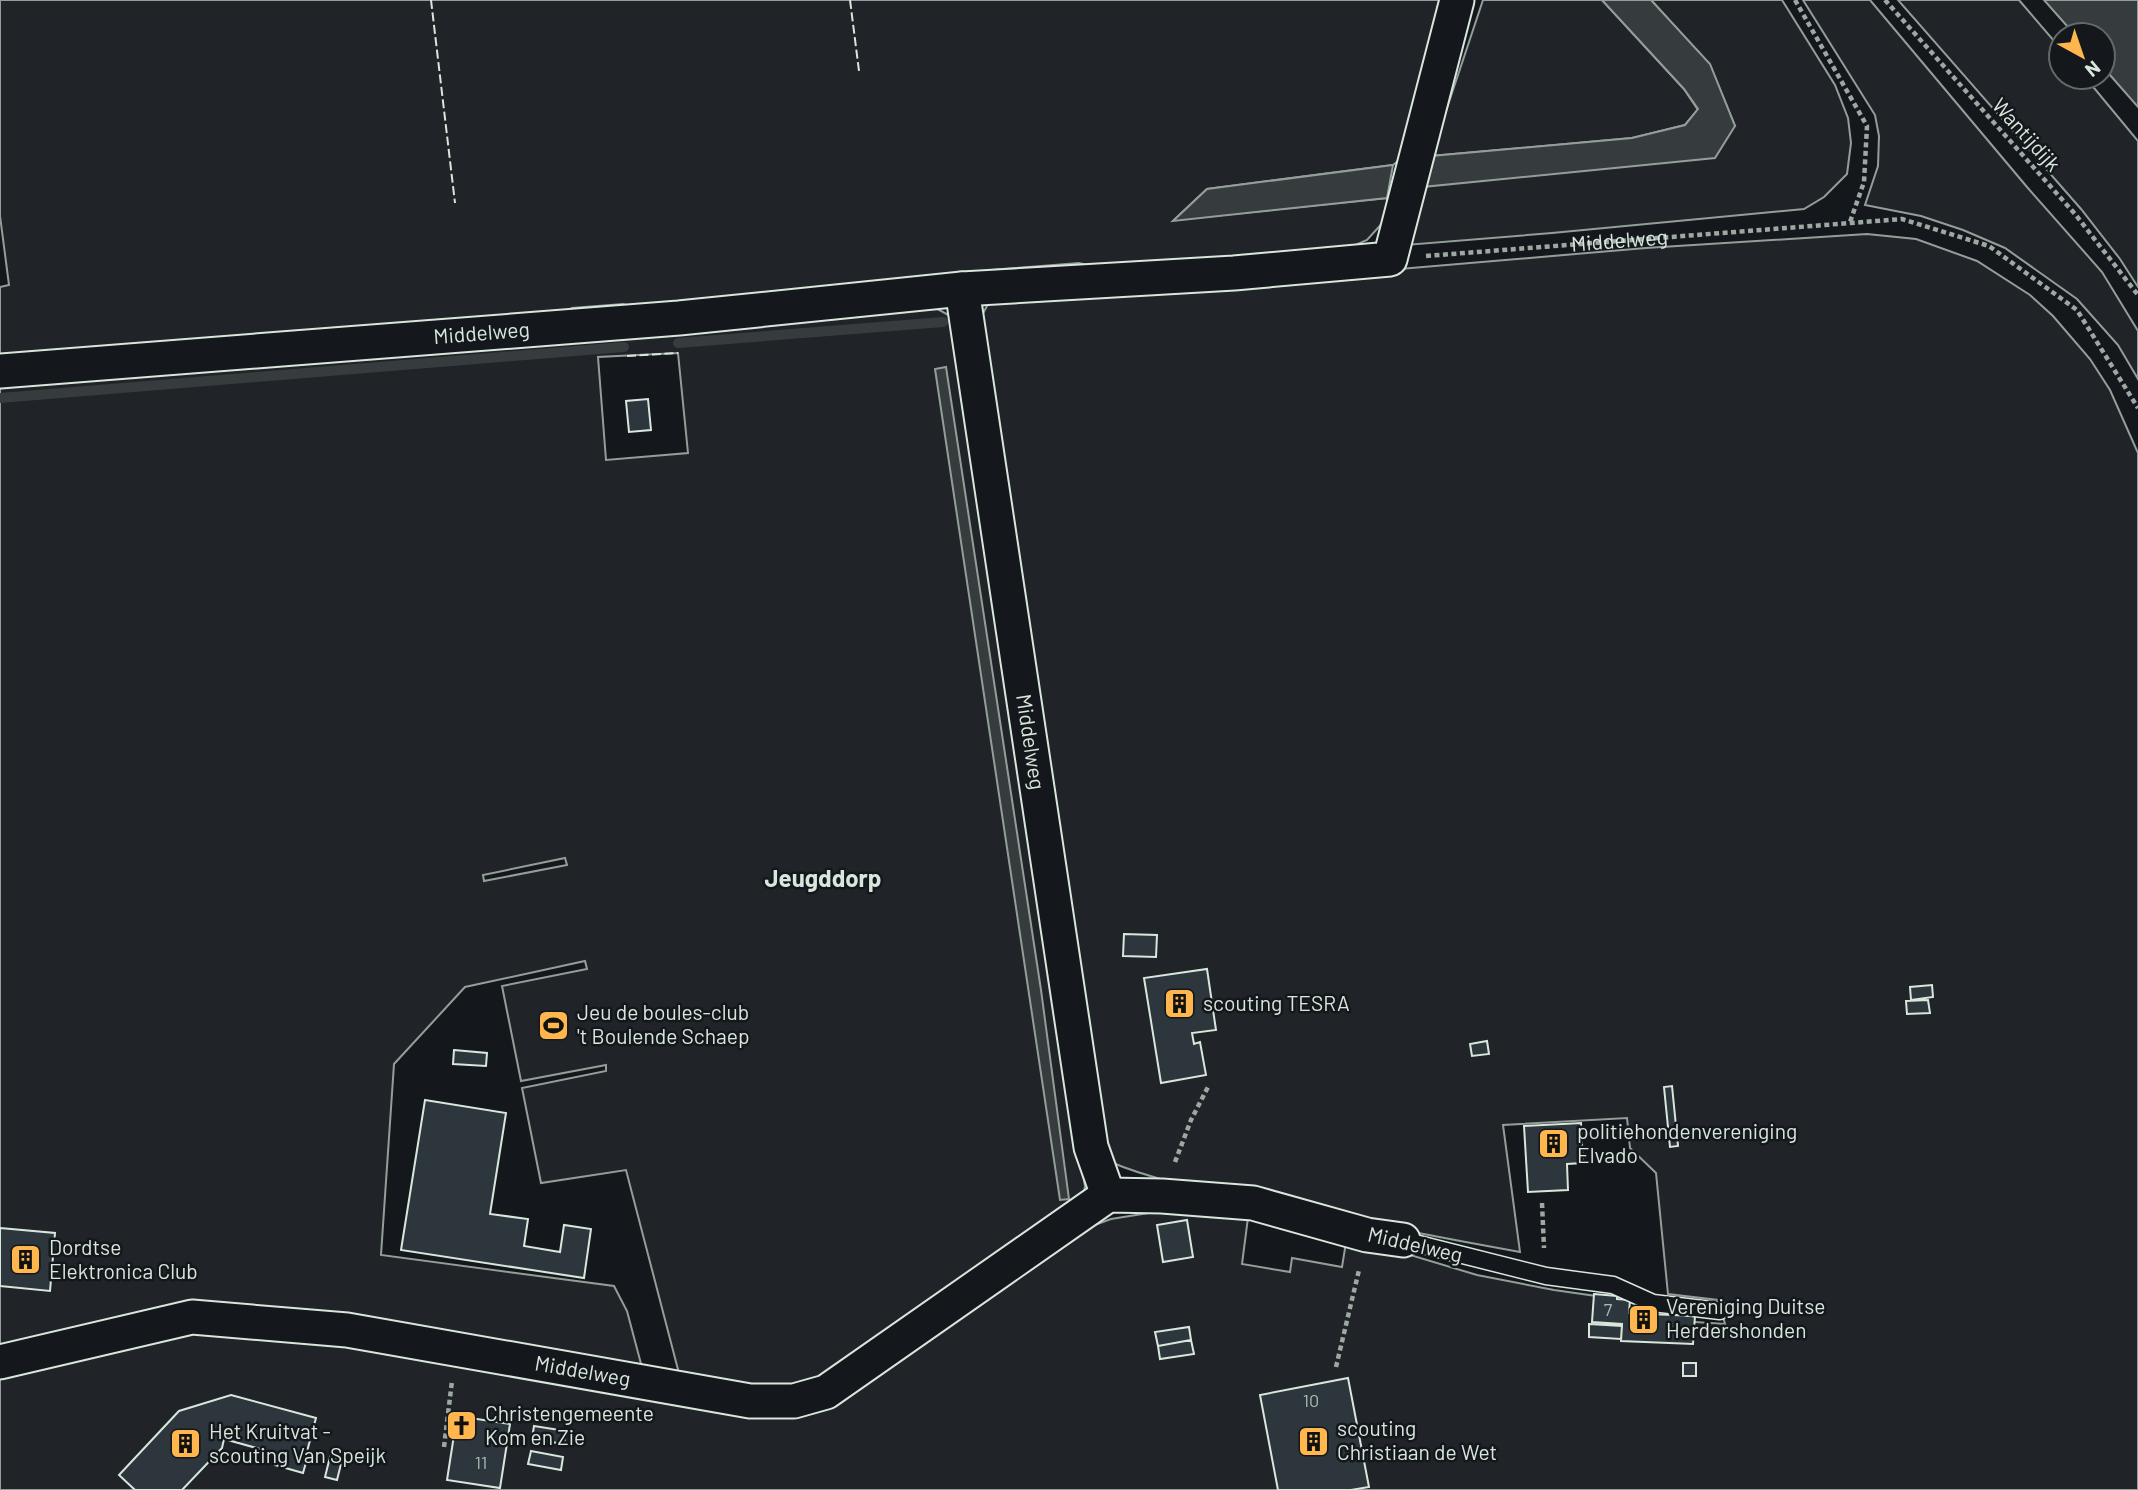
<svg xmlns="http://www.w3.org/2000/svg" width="2138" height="1490" font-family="Barlow,sans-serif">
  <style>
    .green { fill: #202428; stroke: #939e99; stroke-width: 2; fill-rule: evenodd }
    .water { fill: #363b3e; stroke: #939e99; stroke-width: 2 }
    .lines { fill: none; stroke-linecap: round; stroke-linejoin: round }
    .stream { stroke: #363b3e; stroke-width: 10 }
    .building { fill: #2c363c; stroke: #d8e6dc; stroke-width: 2 }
    .lane-casing { stroke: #d8e6dc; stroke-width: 19 }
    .street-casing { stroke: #d8e6dc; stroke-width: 37 }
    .path { stroke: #9da8a2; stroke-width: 4.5; stroke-dasharray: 5 3.5; stroke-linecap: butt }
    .lane { stroke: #14181c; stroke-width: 16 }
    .street { stroke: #14181c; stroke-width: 33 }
    .fence { stroke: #d8e6dc; stroke-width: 2; stroke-dasharray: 9 3.5; stroke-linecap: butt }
    .labels { text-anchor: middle; stroke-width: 5; stroke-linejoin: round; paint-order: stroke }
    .number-label { font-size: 18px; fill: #adbab4 }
    .street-label { font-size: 21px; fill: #d8e6dc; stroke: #14181c }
    .poi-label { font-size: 21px; fill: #d8e6dc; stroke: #14181c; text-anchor: start }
    .quarter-label { font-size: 24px; font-weight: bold; fill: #d8e6dc; stroke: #14181c }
  </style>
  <rect width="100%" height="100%" fill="#14181c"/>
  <path class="green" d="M 0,0 L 1464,0 L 1408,153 L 1393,165 L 1207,189 L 1174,220 L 1387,198 L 1387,218 L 1367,240 L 1333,255 L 1107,270 L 1079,263 L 991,270 L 955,282 L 645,311 L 623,304 L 572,308 L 559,316 L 0,356 L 0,287 L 9,285 L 0,216 Z
    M 1483,0 L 1602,0 L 1684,89 L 1698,110 L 1685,125 L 1632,138 L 1431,156 Z
    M 1651,0 L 1782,0 L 1835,85 L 1848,118 L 1851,143 L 1847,174 L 1824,197 L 1804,209 L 1552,233 L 1406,245 L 1422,187 L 1735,126 L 1710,65 Z
    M 1803,0 L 1870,0 L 2027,187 L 2102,272 L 2138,331 L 2138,379 L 2118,345 L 2077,299 L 2005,248 L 1963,230 L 1921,216 L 1865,205 L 1878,166 L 1879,136 L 1875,115 Z
    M 1898,0 L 2019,0 L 2061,49 L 2061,77 L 2085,77 L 2138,141 L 2138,287 L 2120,259 L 2081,209 Z
    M 1867,234 L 1916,239 L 1977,261 L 2030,295 L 2053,316 L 2090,359 L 2110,390 L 2138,453 L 2138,1490 L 0,1490 L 0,1372 L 199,1326 L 348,1341 L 773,1411 L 1092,1226 L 1111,1219 L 1180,1208 L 1249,1210 L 1242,1264 L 1290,1272 L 1292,1258 L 1342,1267 L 1347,1236 L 1477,1275 L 1554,1290 L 1610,1298 L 1640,1312 L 1665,1320 L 1725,1324 L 1718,1300 L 1668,1294 L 1656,1173 L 1630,1148 L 1627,1118 L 1503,1125 L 1520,1252 C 1437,1237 1355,1221 1273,1204 C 1217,1192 1160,1183 1108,1161 L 979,321 L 988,304 L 1646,248 Z
    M 932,306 L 952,317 L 1060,1033 L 1085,1186 L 1083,1200 L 801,1390 L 681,1381 L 626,1170 L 541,1183 L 522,1088 L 606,1071 L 606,1065 L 521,1081 L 502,986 L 587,969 L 585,961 L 465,987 L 394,1064 L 381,1255 L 614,1286 L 627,1311 L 644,1375 L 201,1305 L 0,1353 L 0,383 ZM 678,353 L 688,453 L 606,460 L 598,357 ZM 565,858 L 567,865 L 484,881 L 483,875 Z"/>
  <path class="water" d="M 1602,0 L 1651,0 L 1710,64 L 1735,126 L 1715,158 L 1422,187 L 1431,156 L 1632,138 L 1685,125 L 1698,109 L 1684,89 Z
    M 2044,0 L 2138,0 L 2138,107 L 2103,67 L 2103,35 L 2075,35 Z
    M 1393,165 L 1387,198 L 1173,221 L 1207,189 Z
    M 946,367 L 1041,990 L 1069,1199 L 1060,1200 L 935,369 Z"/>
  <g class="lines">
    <path class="stream" d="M 678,343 L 943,322
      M 0,398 L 624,347"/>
  </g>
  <path class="building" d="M 648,399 L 651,430 L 629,432 L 626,401 Z
    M 1124,934 L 1157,935 L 1156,957 L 1123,956 Z
    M 1207,969 L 1216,1030 L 1192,1033 L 1194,1044 L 1200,1042 L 1206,1075 L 1161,1083 L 1144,978 Z
    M 1932,985 L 1933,997 L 1911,1000 L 1910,987 Z
    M 1928,1000 L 1930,1013 L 1907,1014 L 1906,1001 Z
    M 1487,1041 L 1489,1054 L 1472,1056 L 1470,1044 Z
    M 454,1050 L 487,1053 L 486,1066 L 453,1064 Z
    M 1672,1086 L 1678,1146 L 1670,1147 L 1664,1087 Z
    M 425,1100 L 506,1113 L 490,1214 L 528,1219 L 524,1246 L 560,1252 L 564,1225 L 591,1229 L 584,1278 L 401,1250 Z
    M 1581,1123 L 1583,1163 L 1567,1164 L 1568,1190 L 1528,1192 L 1524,1126 Z
    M 1187,1220 L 1193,1257 L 1163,1262 L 1157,1225 Z
    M 0,1228 L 55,1233 L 50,1291 L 0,1286 Z
    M 1594,1294 L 1617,1296 L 1617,1299 L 1630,1300 L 1629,1313 L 1695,1316 L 1693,1344 L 1621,1341 L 1622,1324 L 1592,1322 Z
    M 1589,1324 L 1622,1326 L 1621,1339 L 1589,1337 Z
    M 1189,1327 L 1191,1340 L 1158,1346 L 1155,1332 Z
    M 1191,1340 L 1194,1354 L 1160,1359 L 1158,1346 Z
    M 1683,1363 L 1696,1363 L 1696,1376 L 1683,1376 Z
    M 1348,1378 L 1369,1487 L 1351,1490 L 1278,1490 L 1260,1395 Z
    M 231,1395 L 316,1418 L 305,1459 L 307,1459 L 303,1473 L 275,1465 L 278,1454 L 224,1439 L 222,1448 L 182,1490 L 135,1490 L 119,1475 L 179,1411 Z
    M 457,1416 L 510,1424 L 500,1488 L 447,1480 Z
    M 534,1426 L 566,1431 L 564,1444 L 532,1439 Z
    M 531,1451 L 563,1457 L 561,1470 L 528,1464 Z
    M 330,1457 L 342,1460 L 337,1480 L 325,1477 Z"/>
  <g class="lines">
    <defs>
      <path id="lane" d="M 1403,1240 L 1546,1276 L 1613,1285 L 1653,1303 L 1720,1311"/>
      <g id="street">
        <path id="s2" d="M 962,289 L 1091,1147 L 1108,1195"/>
        <path id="s3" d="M 0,371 L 679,318 L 962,289 L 1234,273 L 1390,259 L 1457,0"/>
        <path id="s4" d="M 0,1362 L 192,1317 L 347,1330 L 750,1401 L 794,1401 L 826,1392 L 1108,1195 L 1162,1196 L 1253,1203 L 1367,1235 L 1403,1240"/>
      </g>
    </defs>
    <use href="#lane" class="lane-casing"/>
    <use href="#street" class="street-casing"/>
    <g class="path">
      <path d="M 1795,0 L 1867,126 L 1864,182 L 1850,222"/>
      <path d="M 1885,0 L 2075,214 L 2138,295"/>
      <path id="s1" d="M 1426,256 L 1902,219 L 1989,246 L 2077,310 L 2138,408"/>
      <path d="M 1175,1162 L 1191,1120 L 1208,1087"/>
      <path d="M 1542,1203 L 1544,1248"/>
      <path d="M 1336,1367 L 1359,1270"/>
      <path d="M 444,1447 L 452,1381"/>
    </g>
    <use href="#lane" class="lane"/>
    <use href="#street" class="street"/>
    <path class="fence" d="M 431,0 L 455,203
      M 850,0 L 859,71
      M 627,356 L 678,353"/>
  </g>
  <defs>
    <symbol id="building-square" viewBox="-11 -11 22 22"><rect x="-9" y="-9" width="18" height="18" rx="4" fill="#ffb74d" stroke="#14181c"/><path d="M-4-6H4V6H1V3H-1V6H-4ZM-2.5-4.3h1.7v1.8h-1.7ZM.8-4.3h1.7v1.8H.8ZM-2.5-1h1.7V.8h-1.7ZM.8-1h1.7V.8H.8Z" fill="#111"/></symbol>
    <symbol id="stadium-square" viewBox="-11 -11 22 22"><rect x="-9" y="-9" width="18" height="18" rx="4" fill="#ffb74d" stroke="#14181c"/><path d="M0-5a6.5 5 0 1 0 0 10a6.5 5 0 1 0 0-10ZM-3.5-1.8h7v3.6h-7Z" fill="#111"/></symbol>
    <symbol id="church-square" viewBox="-11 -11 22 22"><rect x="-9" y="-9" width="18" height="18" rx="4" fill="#ffb74d" stroke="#14181c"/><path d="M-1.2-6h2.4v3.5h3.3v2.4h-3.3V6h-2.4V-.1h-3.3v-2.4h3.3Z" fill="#111"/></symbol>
  </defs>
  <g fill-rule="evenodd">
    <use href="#building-square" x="1162" y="986" width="35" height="35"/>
    <use href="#stadium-square" x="536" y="1008" width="35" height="35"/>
    <use href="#building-square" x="1536" y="1126" width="35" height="35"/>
    <use href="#building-square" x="8" y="1242" width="35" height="35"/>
    <use href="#building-square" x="1626" y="1302" width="35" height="35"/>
    <use href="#church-square" x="444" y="1408" width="35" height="35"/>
    <use href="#building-square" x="1296" y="1424" width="35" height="35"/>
    <use href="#building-square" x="168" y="1426" width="35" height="35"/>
  </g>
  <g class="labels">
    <g class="number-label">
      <text x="1608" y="1316">7</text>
      <text x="1311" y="1407">10</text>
      <text x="481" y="1469">11</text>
    </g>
    <g class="street-label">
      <text transform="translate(2026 135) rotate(48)" y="7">Wantijdijk</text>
      <text dy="7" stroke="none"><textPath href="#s1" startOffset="194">Middelweg</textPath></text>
      <text dy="7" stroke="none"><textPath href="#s3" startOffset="483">Middelweg</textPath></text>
      <text dy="7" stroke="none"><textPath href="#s2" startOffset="458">Middelweg</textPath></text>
      <text transform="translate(1415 1245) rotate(13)" y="7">Middelweg</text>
      <text dy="7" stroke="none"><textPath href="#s4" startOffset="592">Middelweg</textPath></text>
    </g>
    <g class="poi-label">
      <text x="1203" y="1011">scouting TESRA</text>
      <text x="577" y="1020">Jeu de boules-club<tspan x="577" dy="24">'t Boulende Schaep</tspan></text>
      <text x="1577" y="1139">politiehondenvereniging<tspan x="1577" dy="24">Elvado</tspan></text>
      <text x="49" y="1255">Dordtse<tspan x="49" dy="24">Elektronica Club</tspan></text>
      <text x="1666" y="1314">Vereniging Duitse<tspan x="1666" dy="24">Herdershonden</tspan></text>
      <text x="485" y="1421">Christengemeente<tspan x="485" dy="24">Kom en Zie</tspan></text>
      <text x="1337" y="1436">scouting<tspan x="1337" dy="24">Christiaan de Wet</tspan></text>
      <text x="209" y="1439">Het Kruitvat -<tspan x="209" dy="24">scouting Van Speijk</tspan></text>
    </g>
    <g class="quarter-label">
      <text x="823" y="887">Jeugddorp</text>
    </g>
  </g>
  <g transform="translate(2082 56) rotate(140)"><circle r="33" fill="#14181c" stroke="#626a69" stroke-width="2"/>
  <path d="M0-5L12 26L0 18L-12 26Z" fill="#ffb74d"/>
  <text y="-10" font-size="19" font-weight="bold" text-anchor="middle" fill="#d8e6dc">N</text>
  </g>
</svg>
